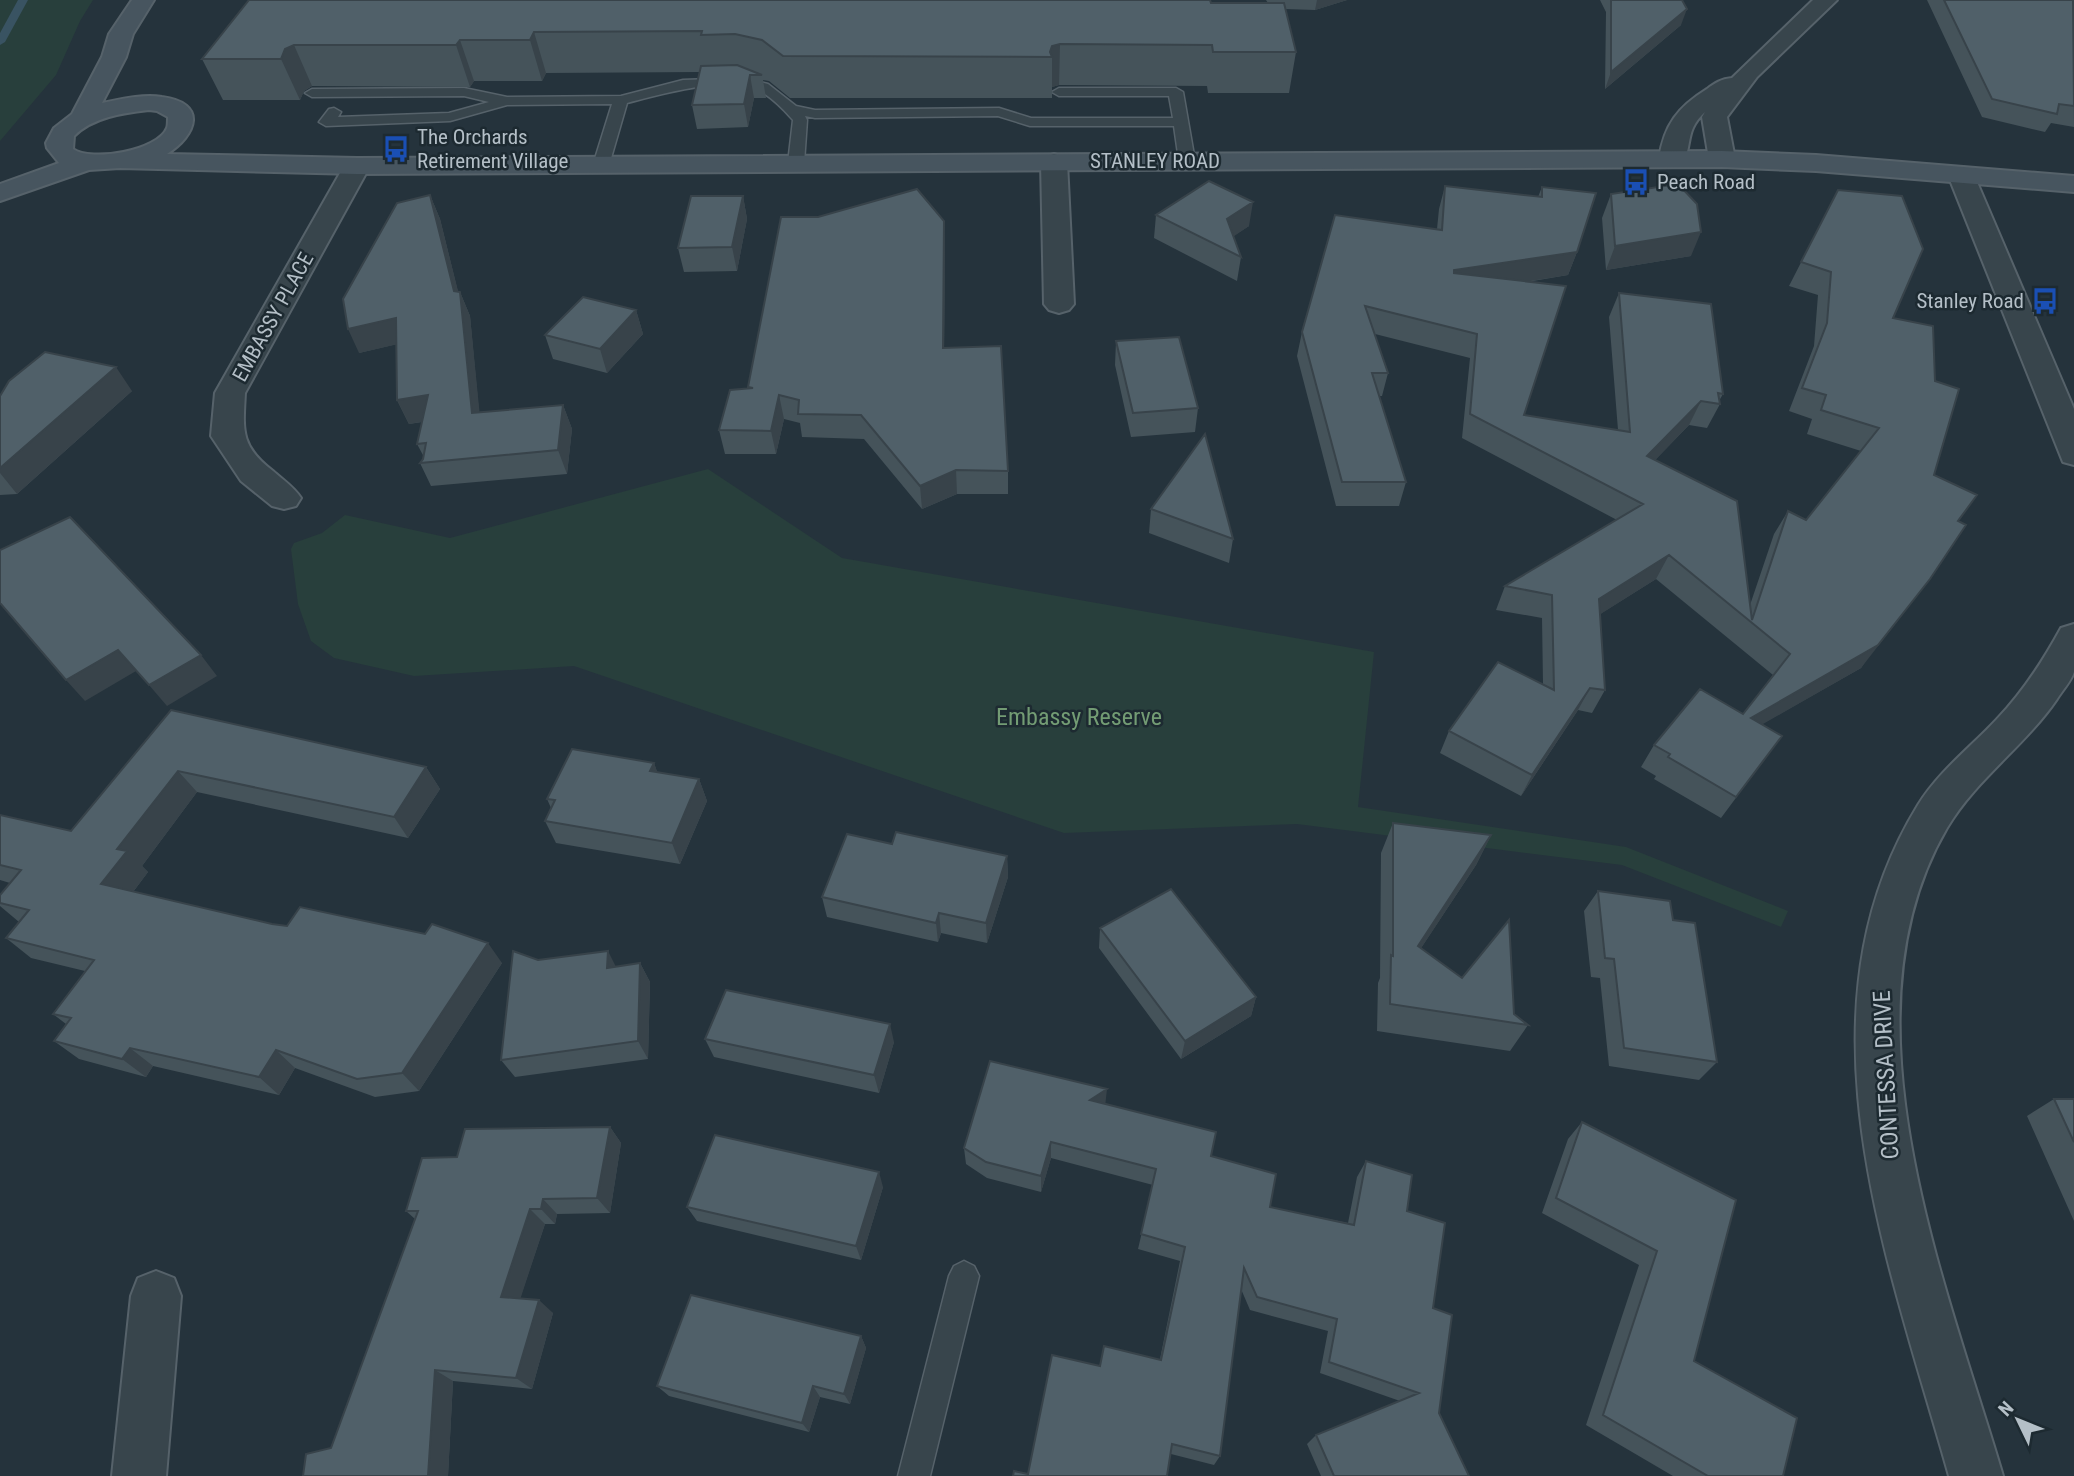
<svg xmlns="http://www.w3.org/2000/svg" width="2074" height="1476" font-family="'Roboto Condensed',sans-serif">
  <style>
    .green { fill: #283f3c }
    .lines { fill: none; stroke-linecap: round; stroke-linejoin: round }
    .stream { fill: #395362; fill-rule: evenodd }
    .lane-casing { stroke: #56626a; stroke-width: 3 }
    .street-casing { stroke: #56626a; stroke-width: 4 }
    .secondary-casing { stroke: #56626a; stroke-width: 4 }
    .lane { fill: #38454c; fill-rule: evenodd }
    .street { fill: #38454c; fill-rule: evenodd }
    .secondary { fill: #47555f; fill-rule: evenodd }
    .wall { fill: #45535a }
    .shaded-wall { fill: #38434a }
    .building { fill: #506069; stroke: #38434a; stroke-width: 2 }
    .labels { text-anchor: middle; stroke-width: 5; stroke-linejoin: round; paint-order: stroke }
    .far-poi-label { font-size: 21px; fill: #b4bfc7; stroke: #1d2a31; text-anchor: start }
    .far-street-label { font-size: 21px; fill: #b4bfc7; stroke: #1d2a31 }
    .park-label { font-size: 24px; fill: #739c74; stroke: #1d2a31 }
    .street-label { font-size: 24px; fill: #b4bfc7; stroke: #1d2a31 }
  </style>
  <rect width="100%" height="100%" fill="#25333c"/>
  <path class="green" d="M 0,0 L 93,0 L 80,21 L 56,75 L 0,141 Z
    M 708,469 L 842,558 L 1374,652 L 1358,807 L 1626,847 L 1788,911 L 1781,927 L 1622,865 L 1297,824 L 1064,833 L 574,666 L 414,676 L 334,658 L 311,641 L 298,604 L 291,549 L 294,543 L 322,533 L 345,515 L 450,538 Z"/>
  <g class="lines">
    <path class="stream" d="M 18,0 L 28,0 L 5,42 L 0,45 L 0,33 Z"/>
    <defs>
      <path id="lane" d="M 742,78 L 768,84 L 796,106 L 815,110 L 999,108 L 1031,118 L 1173,118 L 1169,96 L 1059,96 L 1052,92 L 1059,88 L 1176,88 L 1183,92 L 1195,161 L 1187,166 L 1179,161 L 1174,126 L 1030,126 L 998,116 L 815,118 L 805,116 L 807,120 L 804,163 L 796,168 L 788,163 L 793,120 C 784,110 769,94 755,89 C 721,77 662,94 627,103 L 609,165 L 601,170 L 593,165 L 612,104 L 507,105 L 450,121 L 326,126 L 319,122 L 329,109 L 334,108 L 341,112 L 338,117 L 449,113 L 489,102 L 464,96 L 312,97 L 305,93 L 312,89 L 464,88 L 507,97 L 621,96 L 683,80 Z
        M 964,1261 L 974,1266 L 979,1276 L 930,1476 L 898,1476 L 949,1276 L 954,1266 Z"/>
      <path id="street" d="M 1813,0 L 1837,0 L 1757,77 L 1727,117 L 1735,159 L 1731,164 L 1722,167 L 1713,164 L 1709,159 L 1702,117 L 1705,112 C 1683,132 1694,147 1681,164 L 1672,167 L 1663,164 L 1659,159 C 1664,125 1678,107 1707,89 C 1715,83 1721,79 1732,78 Z
        M 1054,154 L 1063,157 L 1067,162 L 1074,304 L 1069,310 L 1059,313 L 1049,310 L 1044,304 L 1041,162 L 1045,157 Z
        M 357,158 L 366,160 L 370,166 L 245,393 C 243,430 240,446 273,471 C 283,480 294,487 301,498 L 296,506 L 284,509 L 272,506 L 241,481 L 211,436 L 215,393 L 344,166 L 348,160 Z
        M 1961,167 L 1970,169 L 1974,175 L 2074,409 L 2074,465 L 2063,462 L 1948,175 L 1952,169 Z
        M 2074,624 C 2074,638 2074,659 2074,672 C 2071,681 2062,691 2057,699 C 2025,746 1976,779 1947,828 C 1836,1017 1947,1286 2003,1476 L 1949,1476 C 1889,1262 1790,1014 1918,805 C 1939,771 1971,747 1997,719 C 2023,692 2043,661 2061,628 Z
        M 156,1271 L 174,1278 L 181,1296 L 166,1476 L 112,1476 L 131,1296 L 138,1278 Z"/>
      <path id="secondary" d="M 132,0 L 154,0 L 133,34 L 126,57 L 102,103 C 122,99 143,94 162,97 C 208,103 197,135 167,154 L 357,158 L 1722,151 L 1816,155 L 2074,176 L 2074,192 L 1816,171 L 1722,167 L 357,174 L 120,168 L 89,170 L 0,201 L 0,184 L 59,163 L 47,148 L 46,143 L 54,128 L 72,114 L 102,57 L 109,34 ZM 149,110 L 157,111 L 168,117 C 168,120 168,126 167,128 C 158,151 91,162 73,149 L 74,136 C 93,117 123,113 149,110 Z"/>
    </defs>
    <use href="#lane" class="lane-casing"/>
    <use href="#street" class="street-casing"/>
    <use href="#secondary" class="secondary-casing"/>
    <use href="#lane" class="lane"/>
    <use href="#street" class="street"/>
    <use href="#secondary" class="secondary"/>
  </g>
  <path class="wall" d="M 249,0 L 1211,3 L 1268,3 L 1266,0 L 1347,0 L 1315,10 L 1285,9 L 1296,52 L 1289,93 L 1208,93 L 1207,86 L 1059,85 L 1052,87 L 1052,98 L 790,98 L 769,81 L 763,80 L 766,98 L 754,98 L 748,127 L 697,129 L 692,105 L 700,72 L 546,73 L 542,81 L 474,81 L 470,87 L 312,86 L 304,91 L 300,100 L 223,100 L 202,59 Z
    M 1600,0 L 1682,0 L 1681,25 L 1605,89 L 1606,12 Z
    M 1927,0 L 2073,0 L 2074,127 L 2051,123 L 2045,132 L 1982,117 Z
    M 1445,186 L 1538,197 L 1542,187 L 1577,252 L 1568,275 L 1527,282 L 1524,415 L 1618,430 L 1609,317 L 1619,293 L 1723,394 L 1719,401 L 1720,404 L 1707,428 L 1689,425 L 1655,460 L 1750,605 L 1774,534 L 1788,511 L 1806,520 L 1861,451 L 1807,434 L 1812,419 L 1789,411 L 1814,346 L 1818,295 L 1789,286 L 1838,190 L 1893,318 L 1934,475 L 1958,521 L 1861,668 L 1762,724 L 1782,736 L 1721,818 L 1654,779 L 1656,776 L 1641,767 L 1654,745 L 1743,714 L 1773,675 L 1656,579 L 1600,614 L 1605,690 L 1592,713 L 1578,710 L 1521,796 L 1440,753 L 1449,731 L 1543,684 L 1542,618 L 1496,610 L 1505,586 L 1617,520 L 1462,438 L 1470,358 L 1375,334 L 1388,373 L 1382,396 L 1379,396 L 1406,482 L 1399,506 L 1336,506 L 1297,356 L 1302,332 L 1437,229 L 1439,209 Z
    M 1611,194 L 1691,256 L 1606,270 L 1602,218 Z
    M 430,195 L 440,219 L 458,292 L 460,292 L 470,316 L 479,412 L 563,405 L 572,429 L 567,474 L 431,486 L 420,463 L 424,457 L 417,444 L 422,422 L 409,424 L 397,400 L 397,344 L 359,353 Z
    M 743,196 L 747,219 L 737,271 L 684,272 L 678,248 Z
    M 1156,215 L 1249,226 L 1233,236 L 1241,257 L 1237,281 L 1154,238 Z
    M 945,244 L 944,348 L 1008,471 L 1008,494 L 957,494 L 922,509 L 864,439 L 802,437 L 800,423 L 784,419 L 776,454 L 725,454 L 719,430 L 749,389 L 748,387 Z
    M 636,310 L 643,334 L 607,373 L 553,359 L 545,335 Z
    M 1116,341 L 1198,408 L 1195,432 L 1131,437 L 1115,365 Z
    M 132,391 L 17,494 L 0,495 L 0,396 Z
    M 1151,509 L 1233,539 L 1229,563 L 1149,533 Z
    M 171,710 L 426,767 L 440,789 L 408,838 L 197,792 L 142,866 L 148,872 L 133,892 L 272,924 L 502,963 L 419,1091 L 375,1097 L 295,1068 L 279,1095 L 153,1066 L 146,1077 L 79,1059 L 54,1041 L 66,1024 L 53,1014 L 85,971 L 31,958 L 6,938 L 19,922 L 0,906 L 0,895 L 10,883 L 0,880 L 0,815 L 71,831 Z
    M 654,763 L 657,772 L 699,779 L 707,801 L 680,864 L 556,843 L 545,821 L 551,808 L 547,799 Z
    M 1393,823 L 1491,835 L 1476,865 L 1421,948 L 1528,1025 L 1510,1051 L 1377,1031 L 1378,983 L 1380,978 L 1381,853 Z
    M 892,844 L 1007,856 L 1008,877 L 987,943 L 941,933 L 938,942 L 827,917 L 822,897 Z
    M 1598,891 L 1717,1062 L 1699,1080 L 1609,1066 L 1600,978 L 1591,977 L 1584,911 Z
    M 1100,928 L 1256,997 L 1251,1016 L 1181,1059 L 1099,948 Z
    M 538,960 L 616,967 L 640,963 L 650,982 L 648,1059 L 515,1077 L 501,1060 Z
    M 705,1039 L 894,1042 L 879,1093 L 714,1057 Z
    M 2054,1099 L 2074,1099 L 2074,1221 L 2027,1116 Z
    M 1105,1103 L 1211,1156 L 1270,1207 L 1348,1223 L 1357,1177 L 1366,1161 L 1407,1211 L 1433,1308 L 1439,1413 L 1469,1476 L 1321,1476 L 1307,1444 L 1316,1435 L 1400,1401 L 1320,1373 L 1328,1331 L 1250,1310 L 1241,1289 L 1220,1456 L 1214,1465 L 1171,1454 L 1028,1474 L 1100,1366 L 1160,1359 L 1180,1261 L 1138,1249 L 1153,1185 L 1051,1158 L 1041,1192 L 987,1178 L 966,1164 L 964,1148 Z
    M 1582,1122 L 1736,1200 L 1694,1361 L 1783,1476 L 1673,1476 L 1586,1425 L 1639,1265 L 1542,1213 L 1568,1139 Z
    M 610,1127 L 621,1143 L 610,1213 L 557,1214 L 555,1224 L 545,1224 L 520,1298 L 553,1313 L 532,1389 L 453,1381 L 448,1476 L 303,1476 L 331,1448 L 415,1219 L 406,1211 L 457,1157 Z
    M 883,1187 L 861,1260 L 697,1221 L 687,1207 Z
    M 861,1336 L 866,1348 L 850,1404 L 820,1397 L 809,1432 L 669,1396 L 657,1386 Z"/>
  <path class="shaded-wall" d="M 1317,0 L 1347,0 L 1315,10 Z
    M 1687,9 L 1681,25 L 1605,89 L 1611,72 Z
    M 534,32 L 546,73 L 542,81 L 530,40 Z
    M 460,40 L 474,81 L 470,87 L 456,45 Z
    M 1060,44 L 1059,85 L 1052,87 L 1052,57 L 1050,52 L 1052,46 Z
    M 294,45 L 312,86 L 304,91 L 300,100 L 281,59 L 285,49 Z
    M 750,75 L 754,98 L 748,127 L 744,104 Z
    M 430,195 L 440,219 L 462,307 L 460,292 L 470,316 L 482,437 L 472,413 L 454,291 Z
    M 743,196 L 747,219 L 737,271 L 732,247 Z
    M 1253,202 L 1249,226 L 1224,243 L 1227,219 Z
    M 944,221 L 945,244 L 944,372 L 943,348 Z
    M 1701,232 L 1691,256 L 1606,270 L 1615,246 Z
    M 1577,252 L 1568,275 L 1447,294 L 1454,270 Z
    M 636,310 L 643,334 L 607,373 L 600,349 Z
    M 396,318 L 407,342 L 359,353 L 348,329 Z
    M 116,367 L 132,391 L 17,494 L 0,473 L 0,468 Z
    M 428,395 L 438,419 L 409,424 L 397,400 Z
    M 779,395 L 784,419 L 776,454 L 771,431 Z
    M 1701,401 L 1689,425 L 1636,480 L 1647,456 Z
    M 563,405 L 572,429 L 567,474 L 558,450 Z
    M 956,470 L 957,494 L 922,509 L 920,486 Z
    M 1669,555 L 1656,579 L 1588,622 L 1599,599 Z
    M 1930,579 L 1861,668 L 1735,740 L 1751,718 Z
    M 118,650 L 136,671 L 85,701 L 66,680 Z
    M 201,655 L 217,676 L 167,706 L 149,685 Z
    M 1590,688 L 1578,710 L 1521,796 L 1532,775 Z
    M 654,763 L 662,785 L 650,771 Z
    M 426,767 L 440,789 L 408,838 L 394,817 Z
    M 178,771 L 197,792 L 142,866 L 148,872 L 123,905 L 101,884 L 117,849 Z
    M 699,779 L 707,801 L 680,864 L 672,843 Z
    M 1491,835 L 1476,865 L 1404,974 L 1418,946 Z
    M 1007,856 L 1008,877 L 987,943 L 986,923 Z
    M 939,913 L 941,933 L 938,942 L 936,923 Z
    M 488,943 L 502,963 L 419,1091 L 402,1073 Z
    M 608,951 L 618,971 L 607,968 Z
    M 640,963 L 650,982 L 648,1059 L 638,1041 Z
    M 1256,997 L 1251,1016 L 1181,1059 L 1185,1041 Z
    M 890,1024 L 894,1042 L 879,1093 L 874,1075 Z
    M 130,1048 L 153,1066 L 146,1077 L 122,1059 Z
    M 276,1050 L 295,1068 L 279,1095 L 259,1077 Z
    M 1107,1089 L 1105,1107 L 1090,1100 Z
    M 610,1127 L 621,1143 L 610,1213 L 597,1198 Z
    M 1051,1142 L 1051,1158 L 1041,1192 L 1041,1176 Z
    M 879,1172 L 883,1187 L 861,1260 L 856,1246 Z
    M 543,1199 L 557,1214 L 555,1224 L 541,1209 Z
    M 530,1209 L 545,1224 L 517,1309 L 501,1297 Z
    M 539,1300 L 553,1313 L 532,1389 L 516,1378 Z
    M 861,1336 L 866,1348 L 850,1404 L 844,1394 Z
    M 435,1370 L 453,1381 L 448,1476 L 428,1476 Z
    M 813,1386 L 820,1397 L 809,1432 L 802,1423 Z"/>
  <path class="building" d="M 249,0 L 1210,0 L 1211,3 L 1284,3 L 1296,52 L 1213,52 L 1212,45 L 1060,44 L 1052,46 L 1050,52 L 1052,57 L 783,56 L 762,40 L 735,34 L 701,35 L 702,31 L 534,32 L 530,40 L 460,40 L 456,45 L 294,45 L 285,49 L 281,59 L 202,59 Z
    M 1611,0 L 1682,0 L 1687,9 L 1611,72 Z
    M 1944,0 L 2073,0 L 2074,106 L 2059,104 L 2057,114 L 1992,99 Z
    M 737,65 L 762,75 L 750,75 L 744,104 L 692,105 L 701,66 Z
    M 1209,181 L 1253,202 L 1227,219 L 1241,257 L 1156,215 Z
    M 1678,184 L 1697,204 L 1701,232 L 1615,246 L 1611,194 Z
    M 1445,186 L 1542,197 L 1542,187 L 1596,193 L 1577,252 L 1454,270 L 1454,273 L 1566,286 L 1524,415 L 1630,432 L 1619,293 L 1711,304 L 1723,394 L 1718,393 L 1720,404 L 1701,401 L 1647,456 L 1737,501 L 1752,620 L 1788,511 L 1806,520 L 1879,428 L 1821,410 L 1826,395 L 1802,388 L 1827,323 L 1831,272 L 1801,262 L 1838,190 L 1902,196 L 1923,249 L 1893,318 L 1933,326 L 1935,381 L 1959,389 L 1934,475 L 1977,495 L 1958,521 L 1966,525 L 1930,579 L 1878,645 L 1751,718 L 1782,736 L 1736,797 L 1668,757 L 1670,754 L 1654,745 L 1700,689 L 1743,714 L 1790,654 L 1669,555 L 1599,599 L 1605,690 L 1590,688 L 1532,775 L 1449,731 L 1498,662 L 1554,690 L 1552,595 L 1505,586 L 1643,504 L 1470,414 L 1477,334 L 1365,306 L 1388,373 L 1372,373 L 1406,482 L 1342,482 L 1302,332 L 1335,215 L 1442,230 Z
    M 917,189 L 944,221 L 943,348 L 1001,346 L 1008,471 L 956,470 L 920,486 L 861,415 L 798,414 L 799,400 L 779,395 L 771,431 L 719,430 L 730,390 L 753,388 L 748,387 L 781,217 L 818,217 Z
    M 430,195 L 454,291 L 460,292 L 472,413 L 563,405 L 558,450 L 420,463 L 423,459 L 426,443 L 417,444 L 428,395 L 397,400 L 396,318 L 348,329 L 343,299 L 397,203 Z
    M 691,196 L 743,196 L 732,247 L 678,248 Z
    M 583,297 L 636,310 L 600,349 L 545,335 Z
    M 1179,337 L 1198,408 L 1133,413 L 1116,341 Z
    M 45,352 L 116,367 L 0,468 L 0,396 L 9,381 Z
    M 1205,434 L 1233,539 L 1151,509 Z
    M 70,517 L 201,655 L 149,685 L 118,650 L 66,680 L 0,603 L 0,550 Z
    M 171,710 L 426,767 L 394,817 L 178,771 L 117,849 L 127,851 L 101,884 L 272,924 L 287,926 L 300,907 L 425,934 L 432,924 L 488,943 L 402,1073 L 357,1079 L 276,1050 L 259,1077 L 130,1048 L 122,1059 L 54,1041 L 71,1018 L 53,1014 L 94,960 L 6,938 L 29,910 L 0,903 L 0,895 L 21,870 L 0,865 L 0,815 L 71,831 Z
    M 572,749 L 654,763 L 650,771 L 699,779 L 672,843 L 545,821 L 555,800 L 547,799 Z
    M 1393,823 L 1491,835 L 1418,946 L 1462,978 L 1509,920 L 1514,1014 L 1528,1025 L 1390,1004 L 1391,955 L 1393,956 Z
    M 896,832 L 1007,856 L 986,923 L 939,913 L 936,923 L 822,897 L 847,834 L 892,844 Z
    M 1171,889 L 1256,997 L 1185,1041 L 1100,928 Z
    M 1598,891 L 1670,901 L 1673,920 L 1695,923 L 1717,1062 L 1624,1048 L 1614,959 L 1605,958 Z
    M 513,951 L 538,960 L 608,951 L 607,968 L 640,963 L 638,1041 L 501,1060 Z
    M 726,990 L 890,1024 L 874,1075 L 705,1039 Z
    M 990,1061 L 1107,1089 L 1090,1100 L 1216,1132 L 1211,1156 L 1276,1174 L 1270,1207 L 1354,1225 L 1366,1161 L 1412,1175 L 1407,1211 L 1445,1223 L 1433,1308 L 1452,1315 L 1439,1413 L 1469,1476 L 1334,1476 L 1316,1435 L 1419,1393 L 1329,1362 L 1337,1319 L 1257,1297 L 1244,1268 L 1220,1456 L 1172,1444 L 1167,1476 L 1013,1476 L 1014,1471 L 1028,1474 L 1052,1355 L 1100,1366 L 1104,1346 L 1161,1360 L 1185,1247 L 1141,1234 L 1156,1169 L 1051,1142 L 1041,1176 L 986,1162 L 964,1148 Z
    M 2054,1099 L 2074,1099 L 2074,1142 Z
    M 1582,1122 L 1736,1200 L 1694,1361 L 1797,1418 L 1783,1476 L 1708,1476 L 1603,1415 L 1657,1251 L 1556,1198 Z
    M 610,1127 L 597,1198 L 543,1199 L 541,1209 L 530,1209 L 501,1297 L 539,1300 L 516,1378 L 435,1370 L 428,1476 L 303,1476 L 306,1454 L 331,1448 L 418,1211 L 406,1211 L 422,1158 L 457,1157 L 465,1129 Z
    M 715,1135 L 879,1172 L 856,1246 L 687,1207 Z
    M 691,1295 L 861,1336 L 844,1394 L 813,1386 L 802,1423 L 657,1386 Z"/>
  <defs>
    <symbol id="bus-bare" viewBox="-9 -9 18 18"><path d="M-5-6H5V4H4V6H2V4H-2V6H-4V4H-5ZM-3.5-4V0h7V-4ZM-3.5 1.2v1.5H-2V1.2ZM2 1.2v1.5H3.5V1.2Z" fill="#1a4fb4" stroke="#1d2a31" stroke-width="2.5" paint-order="stroke"/></symbol>
  </defs>
  <g fill-rule="evenodd">
    <use href="#bus-bare" x="377" y="130" width="38" height="38"/>
    <use href="#bus-bare" x="1617" y="163" width="38" height="38"/>
    <use href="#bus-bare" x="2026" y="282" width="38" height="38"/>
  </g>
  <g class="labels">
    <g class="far-poi-label">
      <text x="417" y="144">The Orchards<tspan x="417" dy="24">Retirement Village</tspan></text>
      <text x="1657" y="189">Peach Road</text>
      <text x="2024" y="308" text-anchor="end">Stanley Road</text>
    </g>
    <g class="far-street-label">
      <text x="1155" y="168">STANLEY ROAD</text>
      <text transform="translate(273 317) rotate(-61)" y="7">EMBASSY PLACE</text>
    </g>
    <g class="park-label">
      <text x="1079" y="725">Embassy Reserve</text>
    </g>
    <g class="street-label">
      <text transform="translate(1886 1075) rotate(-93)" y="8">CONTESSA DRIVE</text>
    </g>
  </g>
  <g transform="translate(2018 1420) rotate(313)" stroke="#1d2a31" stroke-width="5" paint-order="stroke">
  <path d="M0-5L12 26L0 18L-12 26Z" fill="#b4bfc7"/>
  <text y="-10" font-size="19" font-weight="bold" text-anchor="middle" fill="#b4bfc7">N</text>
  </g>
</svg>
